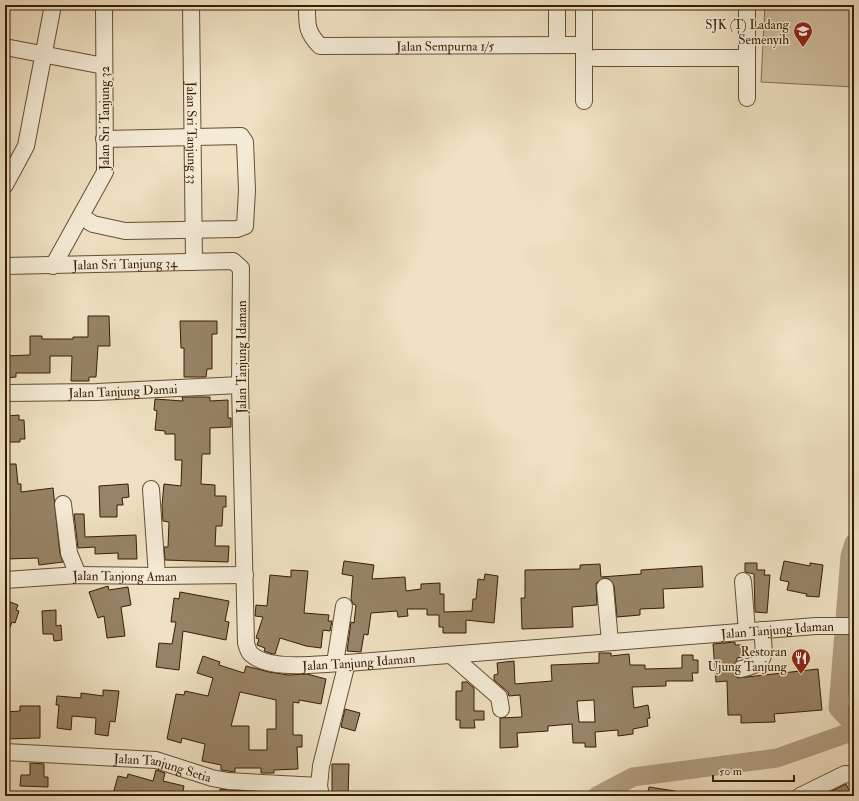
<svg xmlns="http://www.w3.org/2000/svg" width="859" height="801" font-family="'IM FELL Double Pica',serif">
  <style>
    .green { fill: #d0c0a1; stroke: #846e52 }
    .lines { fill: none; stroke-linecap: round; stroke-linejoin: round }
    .river { stroke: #b09e81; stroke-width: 19 }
    .building { fill: #978366; stroke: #371d02; fill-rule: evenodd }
    .minor-casing { stroke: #654e32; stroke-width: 18 }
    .minor { stroke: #f5ecd7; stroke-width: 16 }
    .labels { text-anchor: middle; stroke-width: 3; stroke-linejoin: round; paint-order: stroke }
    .poi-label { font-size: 13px; fill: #371d02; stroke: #f5ecd7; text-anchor: end }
    .street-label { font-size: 13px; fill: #371d02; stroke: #f5ecd7 }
  </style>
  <rect width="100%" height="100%" fill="#efe1c2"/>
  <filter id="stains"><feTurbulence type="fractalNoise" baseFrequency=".005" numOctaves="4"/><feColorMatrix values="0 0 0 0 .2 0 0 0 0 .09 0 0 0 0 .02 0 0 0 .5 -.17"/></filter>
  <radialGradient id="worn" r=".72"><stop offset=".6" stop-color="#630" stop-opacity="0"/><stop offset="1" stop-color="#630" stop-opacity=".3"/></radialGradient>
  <path class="green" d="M 765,5 L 854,5 L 854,87 L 761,82 Z"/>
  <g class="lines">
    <path class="river" d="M 854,543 L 850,556 L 838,708 L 854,725
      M 597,796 L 633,777 L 777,758 L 854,731"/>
  </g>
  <path class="building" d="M 88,316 L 109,316 L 110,346 L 98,346 L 96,377 L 89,377 L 89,381 L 71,381 L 72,356 L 50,356 L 50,373 L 16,373 L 16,377 L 5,378 L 5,356 L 30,355 L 30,336 L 42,336 L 42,339 L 73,339 L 73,337 L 88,337 Z
    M 180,321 L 217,321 L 217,334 L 212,334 L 212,369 L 207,369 L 206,377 L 184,377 L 184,348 L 181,348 Z
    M 182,397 L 210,397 L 210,401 L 228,400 L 228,418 L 231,418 L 231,427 L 210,428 L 210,454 L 202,454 L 201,484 L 215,485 L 215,496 L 226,496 L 226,507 L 223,507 L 222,526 L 216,526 L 215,546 L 229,546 L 228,562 L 165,560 L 164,547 L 168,547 L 169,522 L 163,521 L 162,506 L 164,484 L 181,486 L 182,460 L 175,460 L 175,434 L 165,434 L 165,431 L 155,430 L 157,411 L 154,410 L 155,399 L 183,401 Z
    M 19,415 L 19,420 L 24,420 L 25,439 L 20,439 L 20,442 L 9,442 L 9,439 L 5,439 L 5,421 L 7,420 L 7,416 Z
    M 5,464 L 16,464 L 18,484 L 21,484 L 21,492 L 53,488 L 60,554 L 63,562 L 39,565 L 38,558 L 7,559 L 6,533 L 10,533 L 8,506 L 5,506 Z
    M 128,484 L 129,497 L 122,498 L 123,505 L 117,505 L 117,517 L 100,517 L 99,486 Z
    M 74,514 L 84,514 L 85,537 L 136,535 L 137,559 L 118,559 L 118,553 L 95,554 L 95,547 L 78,548 Z
    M 344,561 L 374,565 L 372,579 L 405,577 L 406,591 L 421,589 L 421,584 L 440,583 L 440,594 L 444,594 L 444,612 L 472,611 L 473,599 L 476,599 L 478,579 L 484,580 L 485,574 L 498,576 L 494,623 L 466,620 L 466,633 L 443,633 L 443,627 L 439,627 L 439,615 L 427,615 L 427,609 L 407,609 L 408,616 L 398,617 L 397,611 L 371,613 L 368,635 L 364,634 L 361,652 L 347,651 L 351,622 L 354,623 L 356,605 L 353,604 L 351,599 L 353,576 L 342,574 Z
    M 784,561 L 810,566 L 810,563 L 823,565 L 819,597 L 806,596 L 807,594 L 787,590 L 789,582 L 780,580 Z
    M 745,563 L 757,563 L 757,570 L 765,570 L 764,575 L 770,575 L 767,613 L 755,612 L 754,574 L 745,572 Z
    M 600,564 L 601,577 L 641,574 L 641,570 L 702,566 L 703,587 L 663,589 L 664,608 L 640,609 L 640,615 L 617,617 L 614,586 L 609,579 L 604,578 L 596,583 L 597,605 L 572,607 L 573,627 L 522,629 L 521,598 L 525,598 L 525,570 L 580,569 L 580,565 Z
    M 291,570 L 308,571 L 304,613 L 329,615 L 328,621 L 332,621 L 330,631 L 323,630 L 321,648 L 306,646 L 280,638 L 275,654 L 273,654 L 264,651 L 265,648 L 257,645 L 259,639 L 256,638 L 263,617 L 255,616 L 256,605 L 267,606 L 270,575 L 291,577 Z
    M 108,586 L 109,590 L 128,587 L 131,605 L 121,607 L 125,636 L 107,638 L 104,616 L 98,618 L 89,592 Z
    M 180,592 L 229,601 L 225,621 L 229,622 L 226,640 L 183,631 L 179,670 L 156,667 L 159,643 L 172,644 L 176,622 L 171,622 L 174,598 L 179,599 Z
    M 5,600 L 18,605 L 16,610 L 19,611 L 15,623 L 12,622 L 6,638 Z
    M 56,610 L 56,626 L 61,625 L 62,640 L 54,641 L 53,634 L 43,634 L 42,611 Z
    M 735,642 L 735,645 L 742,645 L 743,657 L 737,658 L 737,660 L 732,667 L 734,675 L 738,678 L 818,669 L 822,710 L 774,714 L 775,722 L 741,723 L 741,715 L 728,715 L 727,681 L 716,682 L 713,644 Z
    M 599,653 L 611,653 L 611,656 L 629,654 L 630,665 L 645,665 L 645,669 L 682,668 L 682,655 L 693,655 L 693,660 L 698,660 L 698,673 L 692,673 L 693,681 L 666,681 L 666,686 L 632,687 L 634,708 L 648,705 L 650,718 L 647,719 L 648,726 L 633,729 L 633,734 L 618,736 L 618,730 L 595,732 L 596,747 L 585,747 L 585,743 L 573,743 L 572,724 L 548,726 L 548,731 L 517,733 L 518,747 L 500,748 L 500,718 L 522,717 L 520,695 L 509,696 L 508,692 L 494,680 L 494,675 L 498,674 L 497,663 L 514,661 L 515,684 L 552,681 L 551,665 L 599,663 ZM 594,700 L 595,722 L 579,722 L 577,701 Z
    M 203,656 L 220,662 L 219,665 L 244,673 L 246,666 L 269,672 L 288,675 L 307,674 L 326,679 L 321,704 L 299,700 L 299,703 L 293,702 L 293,735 L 302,735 L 302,747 L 297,747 L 298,769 L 274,770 L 274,773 L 261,773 L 261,768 L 235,768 L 235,772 L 221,770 L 221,765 L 202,761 L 205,744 L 182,738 L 181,743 L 167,739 L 176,694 L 184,695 L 185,691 L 208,696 L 213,678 L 197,673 ZM 240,692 L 276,700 L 276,729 L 267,729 L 267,750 L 249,750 L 249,726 L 231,726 Z
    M 462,682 L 467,682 L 474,688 L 474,711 L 484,711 L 484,720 L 474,720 L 475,728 L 460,728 L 460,720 L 456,720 L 456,691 L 462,691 Z
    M 103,690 L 119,691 L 115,722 L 110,721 L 108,736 L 95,734 L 96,718 L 72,716 L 71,730 L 57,728 L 59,705 L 56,705 L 57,696 L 81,698 L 81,693 L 103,696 Z
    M 20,706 L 40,706 L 40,738 L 5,739 L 5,712 L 20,711 Z
    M 345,709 L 360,713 L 355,731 L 341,727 Z
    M 30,763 L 44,764 L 44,777 L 48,777 L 48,787 L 20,786 L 21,775 L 30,775 Z
    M 332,764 L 349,764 L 348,796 L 332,795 Z
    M 156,770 L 165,773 L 163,781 L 184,786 L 182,796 L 120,796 L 113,794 L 118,776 L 127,778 L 128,774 L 153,781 Z
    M 846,784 L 852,796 L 822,796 Z
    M 649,787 L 675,791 L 674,796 L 647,796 Z
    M 220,789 L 255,792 L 255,796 L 219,796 Z"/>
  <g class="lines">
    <defs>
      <g id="minor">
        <path id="s1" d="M 191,5 L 194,262"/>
        <path id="s2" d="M 307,5 C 307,24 306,32 320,46 L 584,45"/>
        <path d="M 557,5 L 557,45"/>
        <path d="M 584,5 L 584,101"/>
        <path d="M 5,47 L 104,66"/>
        <path d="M 595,58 L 747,58"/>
        <path d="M 747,98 L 747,5"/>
        <path d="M 5,185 L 26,146 L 53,5"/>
        <path d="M 81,216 L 93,224 L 125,231 L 237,229 L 245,226 L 247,190 L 245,142 L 241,136 L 104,139"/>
        <path id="s3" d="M 5,266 L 233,261 L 241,268 L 240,385 L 246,643 C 247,647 249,652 251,654 C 270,672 322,663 347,663 L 816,626 L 854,626"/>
        <path d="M 53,266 L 105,172 L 104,5"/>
        <path id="s4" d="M 5,393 L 97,392 L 240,385"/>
        <path d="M 151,489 L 157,576"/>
        <path d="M 63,504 L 69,553 L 78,575"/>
        <path id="s5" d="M 5,580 L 78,575 L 157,576 L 245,575"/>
        <path d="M 743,581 L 747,631"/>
        <path d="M 605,587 L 610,642"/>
        <path d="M 451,655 L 499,697 L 501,709"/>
        <path d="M 335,663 L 344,606"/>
        <path d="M 741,669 C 769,663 764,655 762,630"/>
        <path id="s6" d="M 5,752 L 156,760 L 212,778 L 228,781 L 319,786"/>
        <path d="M 321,796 L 319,786 L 321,766 L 347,663"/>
        <path d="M 800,796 L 845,774 L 854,775"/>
      </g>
    </defs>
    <use href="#minor" class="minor-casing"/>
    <use href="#minor" class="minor"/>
  </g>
  <defs>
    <symbol id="school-pin" viewBox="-11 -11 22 30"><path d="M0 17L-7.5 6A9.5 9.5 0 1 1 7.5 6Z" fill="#8f2418" stroke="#f5ecd7"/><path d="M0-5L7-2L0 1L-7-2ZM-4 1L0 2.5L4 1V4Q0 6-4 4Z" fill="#fff"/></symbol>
    <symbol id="restaurant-pin" viewBox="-11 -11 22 30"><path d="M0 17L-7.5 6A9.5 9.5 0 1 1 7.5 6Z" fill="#8f2418" stroke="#f5ecd7"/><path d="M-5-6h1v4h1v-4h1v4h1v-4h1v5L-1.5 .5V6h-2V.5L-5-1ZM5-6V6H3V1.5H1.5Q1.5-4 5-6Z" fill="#fff"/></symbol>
  </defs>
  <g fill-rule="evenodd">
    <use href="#school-pin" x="792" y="20" width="22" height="30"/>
    <use href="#restaurant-pin" x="790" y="647" width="22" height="30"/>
  </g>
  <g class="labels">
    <g class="poi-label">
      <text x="789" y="29">SJK (T) Ladang<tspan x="789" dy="15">Semenyih</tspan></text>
      <text x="787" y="656">Restoran<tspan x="787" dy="15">Ujung Tanjung</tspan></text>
    </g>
    <g class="street-label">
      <text dy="5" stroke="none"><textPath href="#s2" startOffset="170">Jalan Sempurna 1/5</textPath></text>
      <text transform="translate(104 118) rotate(-90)" y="5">Jalan Sri Tanjung 32</text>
      <text dy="5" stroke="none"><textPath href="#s1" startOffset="128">Jalan Sri Tanjung 33</textPath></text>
      <text dy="5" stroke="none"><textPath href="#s3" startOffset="120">Jalan Sri Tanjung 34</textPath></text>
      <text transform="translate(241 357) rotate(-90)" y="5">Jalan Tanjung Idaman</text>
      <text dy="5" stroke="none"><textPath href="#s4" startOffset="118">Jalan Tanjung Damai</textPath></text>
      <text dy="5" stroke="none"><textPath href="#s5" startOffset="120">Jalan Tanjong Aman</textPath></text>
      <text dy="5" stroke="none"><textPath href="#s3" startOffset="1156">Jalan Tanjung Idaman</textPath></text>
      <text dy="5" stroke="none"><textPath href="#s3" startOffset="736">Jalan Tanjung Idaman</textPath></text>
      <text dy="5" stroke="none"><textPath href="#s6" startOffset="159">Jalan Tanjung Setia</textPath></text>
    </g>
  </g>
  <rect width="859" height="801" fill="none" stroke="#efe1c2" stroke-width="20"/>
  <rect x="6" y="6" width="847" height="789" fill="none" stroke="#371d02" stroke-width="2"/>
  <rect x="10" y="10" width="839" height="781" fill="none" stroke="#371d02"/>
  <path d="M713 775v6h81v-6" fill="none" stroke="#371d02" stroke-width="2"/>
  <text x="719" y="775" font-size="12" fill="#371d02" stroke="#f5ecd7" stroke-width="3" paint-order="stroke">50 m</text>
  <rect width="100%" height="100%" filter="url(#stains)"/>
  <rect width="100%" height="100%" fill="url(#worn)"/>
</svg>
